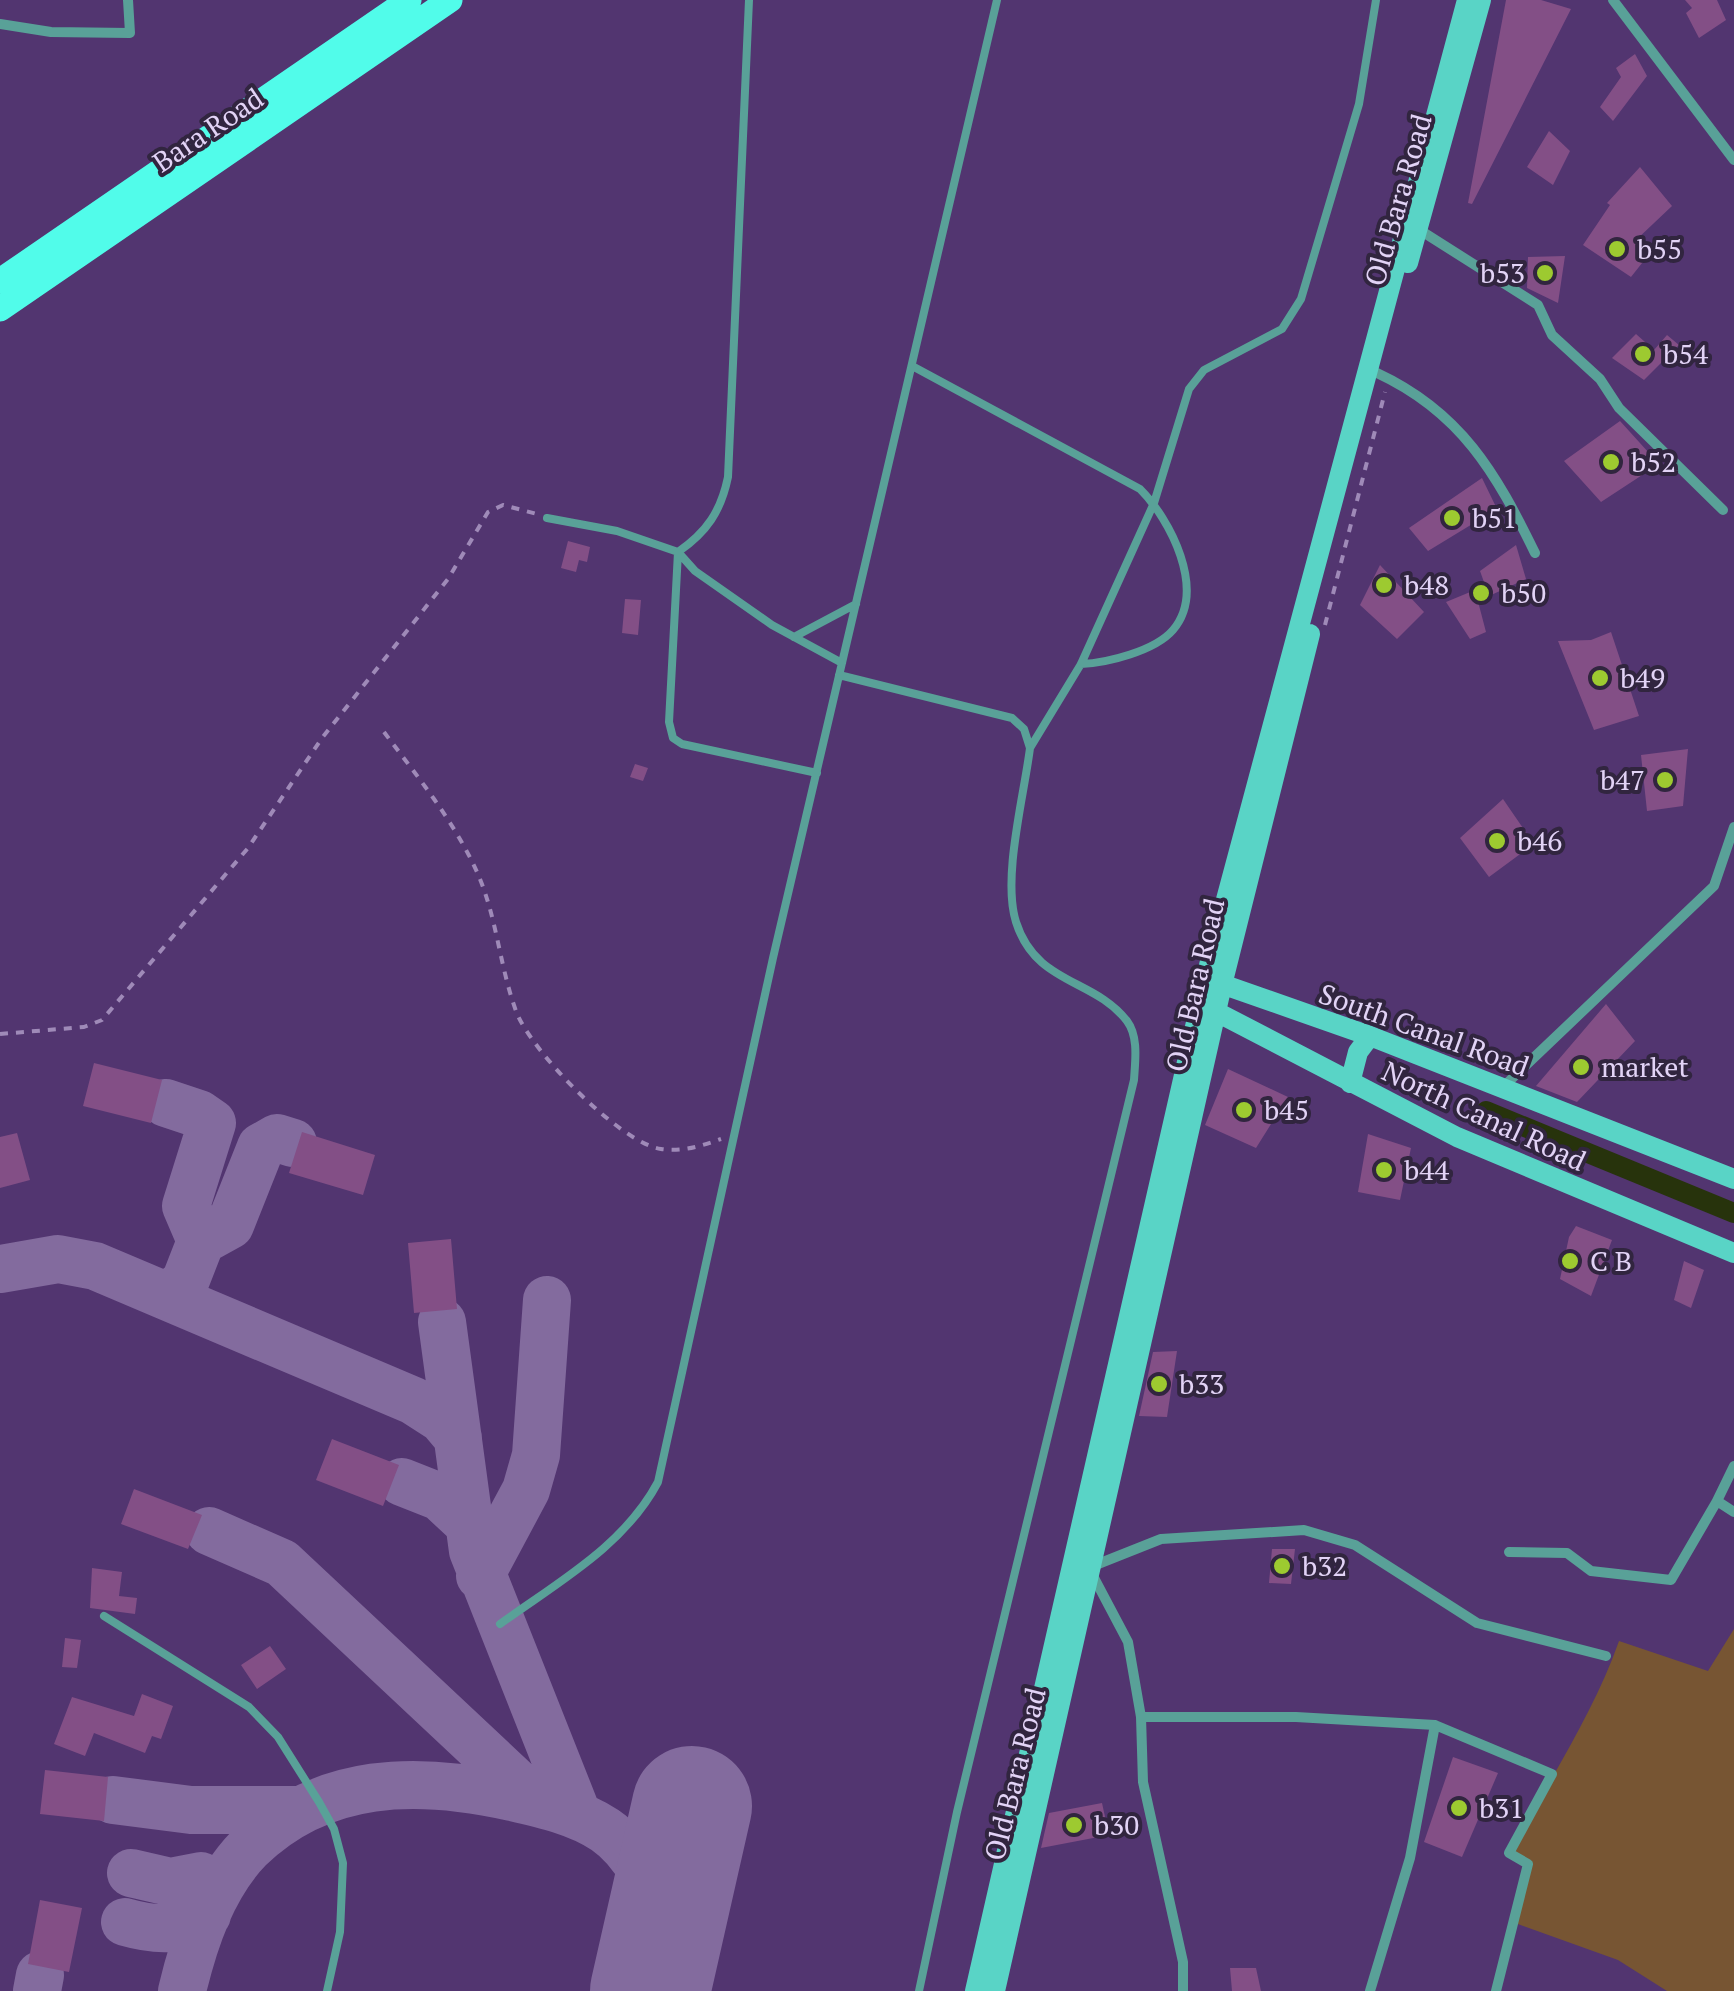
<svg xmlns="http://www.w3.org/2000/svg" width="1734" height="1991" font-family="'PT Serif',serif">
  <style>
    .green { fill: #753 }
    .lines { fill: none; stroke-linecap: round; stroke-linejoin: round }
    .canal { stroke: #27330c; stroke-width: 20 }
    .taxiway { stroke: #836b9e; stroke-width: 48 }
    .runway { stroke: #836b9e; stroke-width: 120 }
    .building { fill: #834f86 }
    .path { stroke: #9f8ab8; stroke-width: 4; stroke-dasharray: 8 8; stroke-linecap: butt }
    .lane { stroke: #59a198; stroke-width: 8 }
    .street { stroke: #59a198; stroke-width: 10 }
    .secondary { stroke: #59d4c6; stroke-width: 20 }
    .primary { stroke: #51fcea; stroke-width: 25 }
    .poi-dot { fill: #9dca30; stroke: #31253f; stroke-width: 4 }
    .labels { text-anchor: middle; stroke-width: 8; stroke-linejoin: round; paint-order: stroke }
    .street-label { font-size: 28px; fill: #e2d3f6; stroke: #31253f }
    .poi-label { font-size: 28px; fill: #e2d3f6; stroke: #31253f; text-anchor: start }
  </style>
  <rect width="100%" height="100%" fill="#523570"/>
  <path class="green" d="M 1734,1629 L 1734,1991 L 1667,1991 L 1618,1960 L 1515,1923 L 1530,1864 L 1510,1853 C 1547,1783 1593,1715 1619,1641 L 1708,1671 Z"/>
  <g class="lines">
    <path class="canal" d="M 1486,1111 L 1734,1213"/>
    <path class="taxiway" d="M 166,1103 L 199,1114 L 212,1123 L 186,1206 L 201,1241 L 185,1282 L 168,1296
      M 201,1241 L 230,1225 L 261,1147 L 277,1138 L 293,1143
      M 0,1269 L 58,1259 L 95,1266 L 414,1401 L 442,1419 L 458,1438
      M 442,1322 L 473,1551 L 578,1816
      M 402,1482 L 440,1497 L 469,1524
      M 209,1531 L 282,1563 L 538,1803
      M 480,1576 L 526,1490 L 536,1455 L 547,1300
      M 113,1800 L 191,1810 L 302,1810
      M 131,1873 L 170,1882 L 201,1876
      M 125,1922 C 153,1930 181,1933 207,1915 L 195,1897 L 170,1882
      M 37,1991 L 40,1975
      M 182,1991 C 194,1941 212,1886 249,1848 C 323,1776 418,1776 512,1797 C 543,1804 578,1812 605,1830 C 637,1852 652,1889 666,1924"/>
    <path class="runway" d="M 650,1991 L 692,1806"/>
  </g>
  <path class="building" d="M 1506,0 L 1541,0 L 1571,9 L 1472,204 L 1468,203 Z
    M 1685,0 L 1717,0 L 1726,20 L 1699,38 L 1686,13 L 1692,8 Z
    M 1635,54 L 1647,76 L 1613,121 L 1600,107 L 1621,77 L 1616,68 Z
    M 1549,131 L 1570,151 L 1553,185 L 1527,167 Z
    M 1640,167 L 1672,206 L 1635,241 L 1650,253 L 1631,277 L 1583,245 L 1610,205 L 1607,203 Z
    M 1565,256 L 1558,303 L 1527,288 L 1528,257 Z
    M 1636,334 L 1654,350 L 1667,335 L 1679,345 L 1644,380 L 1612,358 Z
    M 1620,421 L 1659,464 L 1601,502 L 1564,461 Z
    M 1482,478 L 1497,509 L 1428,551 L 1409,528 Z
    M 568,541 L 590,547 L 587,562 L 579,560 L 576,572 L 561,568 Z
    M 1516,545 L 1526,579 L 1489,596 L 1480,571 Z
    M 1380,565 L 1424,612 L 1397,639 L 1360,605 Z
    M 1475,590 L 1486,632 L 1470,639 L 1446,602 Z
    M 625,599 L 641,600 L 638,635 L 622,633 Z
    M 1611,632 L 1639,716 L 1594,730 L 1558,641 L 1591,640 Z
    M 1688,749 L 1683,806 L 1647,811 L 1641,755 Z
    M 635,764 L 648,768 L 643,781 L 630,777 Z
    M 1503,799 L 1534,844 L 1489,877 L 1460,838 Z
    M 1606,1004 L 1635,1041 L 1577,1102 L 1536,1086 Z
    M 94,1063 L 162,1080 L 151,1123 L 83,1106 Z
    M 1228,1069 L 1288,1097 L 1256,1148 L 1205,1125 Z
    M 302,1132 L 375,1155 L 363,1195 L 289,1173 Z
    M 17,1133 L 30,1180 L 0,1188 L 0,1137 Z
    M 1368,1134 L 1411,1148 L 1400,1200 L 1358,1192 Z
    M 1576,1226 L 1612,1240 L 1591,1296 L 1560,1279 L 1569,1237 Z
    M 451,1239 L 457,1309 L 414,1313 L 408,1243 Z
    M 1684,1261 L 1704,1270 L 1691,1308 L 1674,1300 Z
    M 1177,1351 L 1167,1417 L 1139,1416 L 1153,1352 Z
    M 332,1439 L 399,1465 L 383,1506 L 316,1480 Z
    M 134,1489 L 202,1515 L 188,1549 L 121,1524 Z
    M 1272,1549 L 1295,1549 L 1291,1584 L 1269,1583 Z
    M 92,1568 L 122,1572 L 119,1596 L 137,1598 L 135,1614 L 90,1608 Z
    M 65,1638 L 81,1640 L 77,1668 L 62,1667 Z
    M 270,1646 L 286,1669 L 257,1689 L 241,1665 Z
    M 142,1694 L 173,1706 L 161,1739 L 152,1736 L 145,1753 L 94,1733 L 85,1756 L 54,1744 L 72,1697 L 134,1716 Z
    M 1453,1757 L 1498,1773 L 1462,1857 L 1424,1842 Z
    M 45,1770 L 108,1777 L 104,1821 L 40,1814 Z
    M 1102,1803 L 1109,1835 L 1041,1848 L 1049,1813 Z
    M 40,1900 L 82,1908 L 69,1972 L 28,1964 Z
    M 1230,1968 L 1256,1968 L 1261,1991 L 1232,1991 Z"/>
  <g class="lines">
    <path class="path" d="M 1325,625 L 1385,392
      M 384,732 C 417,776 454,821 477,872 C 497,917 499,964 516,1011 C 530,1050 620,1143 661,1149 C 683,1152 701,1146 721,1139
      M 0,1034 L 84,1027 L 102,1020 L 248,848 L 322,738 L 448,579 L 488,512 L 503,505 L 537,514"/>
    <path class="lane" d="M 749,0 L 728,477 C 721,511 707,532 678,552 L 669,722 L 673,738 L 682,744 L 817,773
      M 914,367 L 1140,489 C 1170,519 1207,590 1173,630 C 1155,651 1107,663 1081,664
      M 547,518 L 617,531 L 678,552 L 695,571 L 772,625 L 842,663
      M 794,637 L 856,604
      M 839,675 L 1012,718 L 1024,729 L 1030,748 C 1024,796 1002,878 1016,922 C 1036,985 1094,978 1127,1021 C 1139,1037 1135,1062 1134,1080 L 957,1812 L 919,1991
      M 1030,748 L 1081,664 L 1154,503 L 1189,389 L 1204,370 L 1282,329 L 1301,299 L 1359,104 L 1376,0
      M 104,1616 L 249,1707 L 278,1737 L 319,1802 L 334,1829 L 343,1863 L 340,1932 L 327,1991
      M 500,1624 C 558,1582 624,1546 658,1482 L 773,958 L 997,0"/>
    <path class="street" d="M 1613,0 L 1734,160
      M 0,24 L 51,32 L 130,33 L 128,0
      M 1415,227 L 1538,305 L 1552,335 L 1600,379 L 1619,408 L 1723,510
      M 1377,373 C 1461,412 1496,473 1535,553
      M 1503,1087 L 1714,886 L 1734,827
      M 1717,1501 L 1734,1466
      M 1509,1552 L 1567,1553 L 1591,1571 L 1671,1580 L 1717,1501 L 1734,1512
      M 1093,1566 L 1161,1539 L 1304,1530 L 1355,1545 L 1477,1623 L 1606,1656
      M 1091,1572 L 1128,1642 L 1141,1717 L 1296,1717 L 1435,1725 L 1552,1774 L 1509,1853 L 1528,1864 L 1496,1991
      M 1141,1717 L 1143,1782 L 1183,1962 L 1183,1991
      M 1370,1991 L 1410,1858 L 1435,1725"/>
    <path class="secondary" d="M 1408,263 L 1481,0
      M 1213,981 L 1370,1036 L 1734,1179
      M 1207,1007 L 1457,1137 L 1734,1253
      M 1350,1083 L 1358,1052 L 1370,1036
      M 975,1991 L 1213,948 L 1467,0
      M 995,1991 L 1222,985 L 1310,634"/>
    <path class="primary" d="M 0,281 L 409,0
      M 0,309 L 450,0"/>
  </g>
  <g class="poi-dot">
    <circle cx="1617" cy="249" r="10"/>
    <circle cx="1545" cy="273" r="10"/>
    <circle cx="1643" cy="354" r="10"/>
    <circle cx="1611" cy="462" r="10"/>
    <circle cx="1452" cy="518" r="10"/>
    <circle cx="1384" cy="585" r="10"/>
    <circle cx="1481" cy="593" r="10"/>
    <circle cx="1600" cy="678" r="10"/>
    <circle cx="1665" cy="780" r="10"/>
    <circle cx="1497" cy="841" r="10"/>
    <circle cx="1581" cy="1067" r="10"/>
    <circle cx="1244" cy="1110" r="10"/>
    <circle cx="1384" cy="1170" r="10"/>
    <circle cx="1570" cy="1261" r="10"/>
    <circle cx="1159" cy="1384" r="10"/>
    <circle cx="1282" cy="1566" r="10"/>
    <circle cx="1459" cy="1808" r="10"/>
    <circle cx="1074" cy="1825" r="10"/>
  </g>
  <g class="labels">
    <g class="street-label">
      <text transform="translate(208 130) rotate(-34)" y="10">Bara Road</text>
      <text transform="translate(1398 200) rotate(-74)" y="10">Old Bara Road</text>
      <text transform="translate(1195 985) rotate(-77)" y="10">Old Bara Road</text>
      <text transform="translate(1424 1030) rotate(20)" y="10">South Canal Road</text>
      <text transform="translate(1484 1116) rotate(25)" y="10">North Canal Road</text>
      <text transform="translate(1015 1774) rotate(-76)" y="10">Old Bara Road</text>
    </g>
    <g class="poi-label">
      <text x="1637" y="259">b55</text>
      <text x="1525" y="283" text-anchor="end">b53</text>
      <text x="1663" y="364">b54</text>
      <text x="1631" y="472">b52</text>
      <text x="1472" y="528">b51</text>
      <text x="1404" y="595">b48</text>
      <text x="1501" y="603">b50</text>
      <text x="1620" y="688">b49</text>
      <text x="1645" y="790" text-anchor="end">b47</text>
      <text x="1517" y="851">b46</text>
      <text x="1601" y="1077">market</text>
      <text x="1264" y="1120">b45</text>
      <text x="1404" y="1180">b44</text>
      <text x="1590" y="1271">C B</text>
      <text x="1179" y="1394">b33</text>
      <text x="1302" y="1576">b32</text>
      <text x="1479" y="1818">b31</text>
      <text x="1094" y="1835">b30</text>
    </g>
  </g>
</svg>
